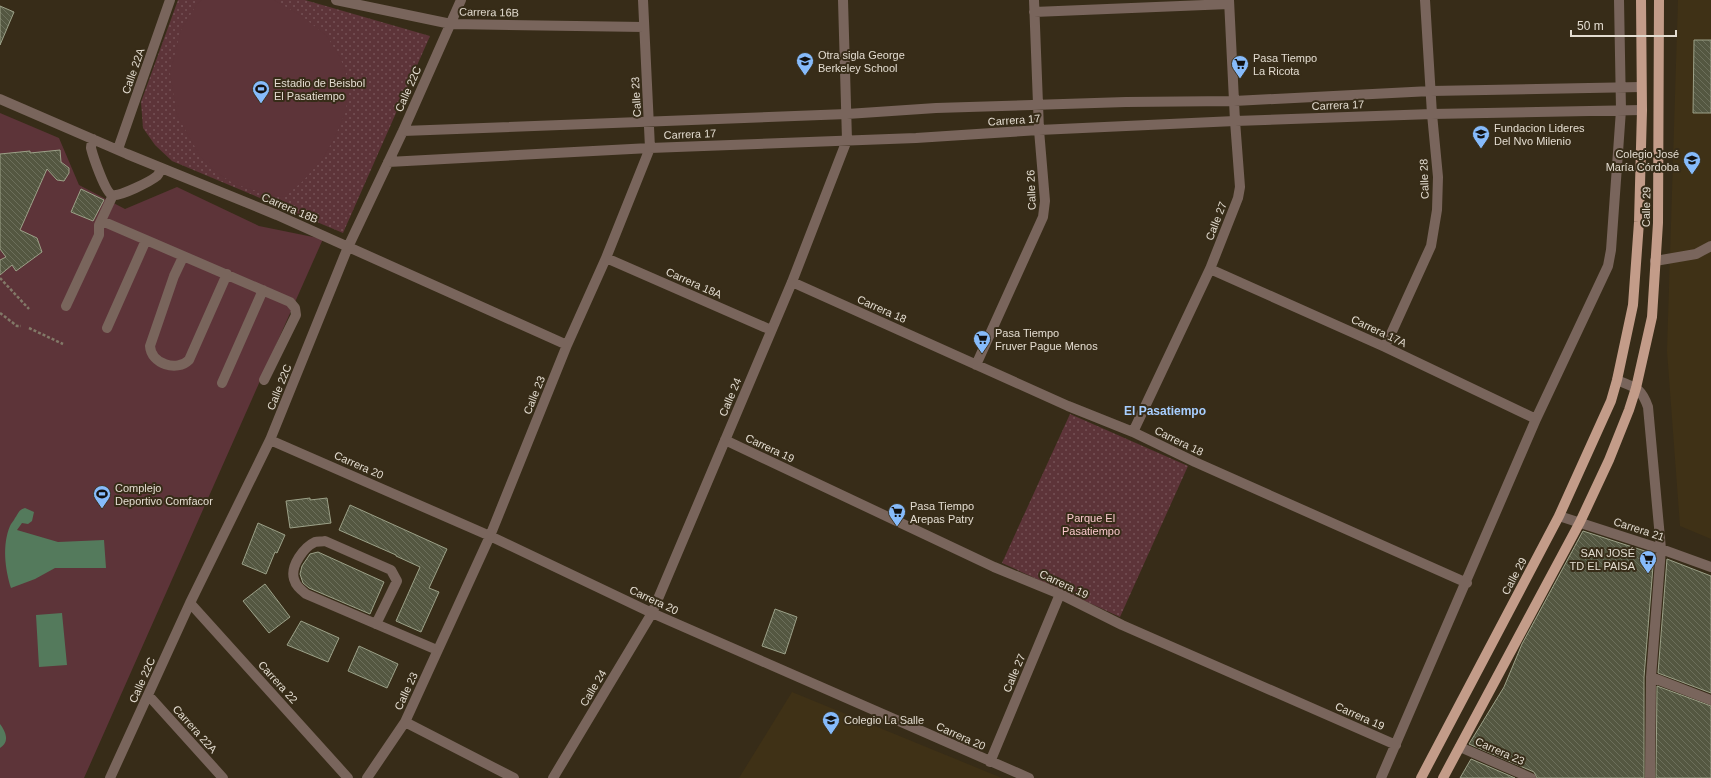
<svg xmlns="http://www.w3.org/2000/svg" width="1711" height="778" font-family="Arial,sans-serif">
  <style>
    .built { fill: #3f3116 }
    .green { fill: url(#green-dots) }
    .pitch { fill: #5d3439 }
    .water { fill: #547a5c }
    .building { fill: url(#building-back-hatch); stroke: #9ca188 }
    .lines { fill: none; stroke-linecap: round; stroke-linejoin: round }
    .path { stroke: #827968; stroke-width: 2.5; stroke-dasharray: 3 2; stroke-linecap: butt }
    .minor { stroke: #79655c; stroke-width: 10 }
    .major { stroke: #c39c89; stroke-width: 10 }
    .labels { text-anchor: middle; stroke-width: 4; stroke-linejoin: round; paint-order: stroke }
    .street-label { font-size: 11px; fill: #e3dcd0; stroke: #372c18 }
    .poi-label { font-size: 11px; fill: #e3dcd0; stroke: #372c18; text-anchor: start }
    .park-label { font-size: 11px; fill: #fac9cd; stroke: #372c18 }
    .neighbourhood-label { font-size: 12px; font-weight: bold; fill: #a7ceff; stroke: #372c18 }
  </style>
  <defs>
    <pattern id="green-dots" width="8" height="8" patternUnits="userSpaceOnUse"><rect width="8" height="8" fill="#5d3439"/><path d="M2 2h.1M6 6h.1" fill="none" stroke="#745155" stroke-width="1.8" stroke-linecap="round"/></pattern>
    <pattern id="building-back-hatch" width="6" height="6" patternUnits="userSpaceOnUse"><rect width="6" height="6" fill="#545741"/><path d="M-1 5l2 2M0 0l6 6M5-1l2 2" fill="none" stroke="#6c6f5b"/></pattern>
  </defs>
  <rect width="100%" height="100%" fill="#372c18"/>
  <path class="built" d="M 1678,0 L 1711,0 L 1711,539 L 1680,526 L 1667,351 Z
    M 792,692 L 1002,778 L 739,778 Z"/>
  <path class="green" d="M 178,0 L 305,0 L 430,36 L 343,233 L 172,161 L 155,145 L 143,128 L 141,102 Z
    M 1070,414 L 1188,466 L 1120,617 L 1002,563 Z"/>
  <path class="pitch" d="M 202,0 L 274,0 L 300,15 L 326,35 L 340,57 L 346,73 L 348,86 L 346,111 L 334,139 L 323,158 L 303,181 L 284,197 L 267,194 L 234,184 L 215,171 L 200,156 L 177,115 L 170,73 L 181,30 L 197,4 Z
    M 0,113 L 59,138 L 79,185 L 125,209 L 177,187 L 259,226 L 323,239 L 84,778 L 0,778 Z"/>
  <path class="water" d="M 25,508 L 34,512 L 32,521 L 28,524 L 22,523 L 17,530 L 58,542 L 104,540 L 106,568 L 55,568 L 35,579 L 11,588 C 5,569 2,545 10,526 C 11,523 14,521 15,518 C 19,513 18,510 25,508 Z
    M 62,613 L 67,665 L 39,667 L 36,615 Z
    M 0,724 C 6,732 10,742 0,748 Z"/>
  <path class="building" d="M 0,6 L 14,12 L 0,45 Z
    M 1694,40 L 1711,40 L 1711,113 L 1693,113 Z
    M 60,150 L 61,162 L 69,168 L 69,173 L 64,181 L 57,180 L 47,169 L 20,230 L 37,238 L 42,252 L 16,271 L 12,265 L 0,275 L 0,260 L 6,257 L 0,249 L 0,154 L 30,151 L 30,153 Z
    M 81,189 L 104,200 L 93,221 L 71,212 Z
    M 310,498 L 310,500 L 327,498 L 331,523 L 290,528 L 286,501 Z
    M 350,505 L 447,549 L 429,588 L 439,592 L 421,632 L 396,621 L 420,567 L 396,556 L 396,555 L 339,530 Z
    M 258,523 L 285,535 L 277,553 L 275,552 L 266,574 L 242,564 Z
    M 1583,531 L 1654,554 L 1644,677 L 1644,778 L 1537,778 L 1534,772 L 1469,744 L 1504,687 L 1522,644 Z
    M 318,552 L 384,582 L 370,614 L 309,588 L 303,583 L 300,574 L 302,566 L 310,554 Z
    M 1667,559 L 1711,576 L 1711,693 L 1658,673 Z
    M 265,584 L 290,617 L 269,633 L 243,601 Z
    M 775,609 L 797,617 L 785,654 L 762,646 Z
    M 301,621 L 339,638 L 328,662 L 287,645 Z
    M 359,646 L 398,664 L 387,688 L 348,671 Z
    M 1657,686 L 1711,706 L 1711,778 L 1656,778 Z
    M 1471,759 L 1515,778 L 1460,778 Z"/>
  <g class="lines">
    <path class="path" d="M 0,278 L 29,309
      M 0,313 L 17,326 L 21,326
      M 29,328 L 63,344"/>
    <path class="minor" d="M 336,0 L 451,24 L 644,27
      M 1034,12 L 1229,4
      M 0,99 L 127,154 L 277,215 L 567,345
      M 403,131 L 847,114 L 936,108 L 1126,102 L 1234,101 L 1431,91 L 1641,87
      M 93,139 C 92,142 91,145 91,148 C 93,156 105,192 112,195 C 120,197 151,181 157,176 C 159,174 160,171 161,168
      M 118,149 L 170,0
      M 388,162 L 650,148 L 916,138 L 1039,130 L 1235,121 L 1432,114 L 1642,110
      M 102,221 L 290,302 L 295,308 L 296,315 L 264,380
      M 183,257 L 174,276 L 150,346 C 151,364 177,372 189,360 L 227,274
      M 606,258 L 771,330
      M 1655,261 L 1696,254 L 1711,246
      M 1210,269 L 1385,347 L 1536,419
      M 792,282 L 1068,406 L 1133,432 L 1195,462 L 1467,583
      M 66,306 L 99,235 L 99,225 L 113,195
      M 107,328 L 146,240
      M 1385,347 L 1431,246 L 1437,210 L 1438,177 L 1432,114 L 1425,0
      M 976,365 L 1043,217 L 1045,201 L 1039,130 L 1034,0
      M 1617,380 C 1635,388 1641,387 1648,407 L 1661,549 L 1651,677 L 1650,778
      M 222,383 L 263,290
      M 1133,432 L 1210,269 L 1238,198 L 1240,187 L 1235,121 L 1229,0
      M 270,440 L 490,536 L 652,613 L 1029,778
      M 725,440 L 994,567 L 1060,594 L 1122,625 L 1396,745
      M 1559,516 L 1661,549 L 1711,567
      M 190,603 L 348,778
      M 376,624 L 397,581 L 391,570 L 325,541 C 322,542 318,541 315,542 C 304,547 290,566 294,579 C 296,586 300,589 306,594 L 437,650
      M 1651,677 L 1711,700
      M 149,696 L 223,778
      M 405,722 L 514,778
      M 1460,747 L 1531,778
      M 990,762 L 1060,594
      M 110,778 L 190,603 L 270,440 L 348,247 L 403,131 L 461,0
      M 367,778 L 405,722 L 490,536 L 567,345 L 606,258 L 650,148 L 643,0
      M 553,778 L 652,613 L 792,282 L 847,140 L 843,0
      M 1381,778 L 1536,419 L 1608,266 L 1611,250 L 1621,110 L 1619,0"/>
    <path class="major" d="M 1421,778 L 1559,516 L 1611,401 L 1617,380 L 1633,305 L 1639,222 L 1642,110 L 1641,0
      M 1443,778 L 1580,522 L 1609,460 L 1629,410 L 1636,388 L 1652,317 L 1658,223 L 1659,0"/>
  </g>
  <defs>
    <symbol id="school-pin" viewBox="-11 -11 22 30"><path d="M0 17L-7.5 6A9.5 9.5 0 1 1 7.5 6Z" fill="#86bbfb" stroke="#372c18"/><path d="M0-5L7-2L0 1L-7-2ZM-4 1L0 2.5L4 1V4Q0 6-4 4Z" fill="#111"/></symbol>
    <symbol id="supermarket-pin" viewBox="-11 -11 22 30"><path d="M0 17L-7.5 6A9.5 9.5 0 1 1 7.5 6Z" fill="#86bbfb" stroke="#372c18"/><path d="M-6-5.5h2.5l.6 2H6L4.5 2H-2.5L-4.4-4H-6ZM-1.5 3.2a1.3 1.3 0 1 0 .1 0ZM3 3.2a1.3 1.3 0 1 0 .1 0Z" fill="#111"/></symbol>
    <symbol id="stadium-pin" viewBox="-11 -11 22 30"><path d="M0 17L-7.5 6A9.5 9.5 0 1 1 7.5 6Z" fill="#86bbfb" stroke="#372c18"/><path d="M0-5a6.5 5 0 1 0 0 10a6.5 5 0 1 0 0-10ZM-3.5-1.8h7v3.6h-7Z" fill="#111"/></symbol>
  </defs>
  <g fill-rule="evenodd">
    <use href="#school-pin" x="795" y="51" width="20" height="27"/>
    <use href="#supermarket-pin" x="1230" y="54" width="20" height="27"/>
    <use href="#stadium-pin" x="251" y="79" width="20" height="27"/>
    <use href="#school-pin" x="1471" y="124" width="20" height="27"/>
    <use href="#school-pin" x="1682" y="150" width="20" height="27"/>
    <use href="#supermarket-pin" x="972" y="329" width="20" height="27"/>
    <use href="#stadium-pin" x="92" y="484" width="20" height="27"/>
    <use href="#supermarket-pin" x="887" y="502" width="20" height="27"/>
    <use href="#supermarket-pin" x="1638" y="549" width="20" height="27"/>
    <use href="#school-pin" x="821" y="710" width="20" height="27"/>
  </g>
  <g class="labels">
    <g class="street-label">
      <text transform="translate(489 12) rotate(1)" y="4">Carrera 16B</text>
      <text transform="translate(133 71) rotate(-71)" y="4">Calle 22A</text>
      <text transform="translate(408 89) rotate(-66)" y="4">Calle 22C</text>
      <text transform="translate(636 97) rotate(-93)" y="4">Calle 23</text>
      <text transform="translate(1338 105) rotate(-2)" y="4">Carrera 17</text>
      <text transform="translate(1014 120) rotate(-4)" y="4">Carrera 17</text>
      <text transform="translate(690 134) rotate(-2)" y="4">Carrera 17</text>
      <text transform="translate(1424 179) rotate(-92)" y="4">Calle 28</text>
      <text transform="translate(1031 190) rotate(-92)" y="4">Calle 26</text>
      <text transform="translate(1646 207) rotate(-89)" y="4">Calle 29</text>
      <text transform="translate(290 208) rotate(23)" y="4">Carrera 18B</text>
      <text transform="translate(1216 221) rotate(-69)" y="4">Calle 27</text>
      <text transform="translate(694 283) rotate(24)" y="4">Carrera 18A</text>
      <text transform="translate(882 309) rotate(24)" y="4">Carrera 18</text>
      <text transform="translate(1379 331) rotate(25)" y="4">Carrera 17A</text>
      <text transform="translate(279 387) rotate(-68)" y="4">Calle 22C</text>
      <text transform="translate(534 395) rotate(-68)" y="4">Calle 23</text>
      <text transform="translate(730 397) rotate(-67)" y="4">Calle 24</text>
      <text transform="translate(1179 441) rotate(26)" y="4">Carrera 18</text>
      <text transform="translate(770 448) rotate(25)" y="4">Carrera 19</text>
      <text transform="translate(359 465) rotate(24)" y="4">Carrera 20</text>
      <text transform="translate(1639 529) rotate(18)" y="4">Carrera 21</text>
      <text transform="translate(1514 576) rotate(-62)" y="4">Calle 29</text>
      <text transform="translate(1064 584) rotate(25)" y="4">Carrera 19</text>
      <text transform="translate(654 600) rotate(25)" y="4">Carrera 20</text>
      <text transform="translate(1014 673) rotate(-67)" y="4">Calle 27</text>
      <text transform="translate(142 680) rotate(-66)" y="4">Calle 22C</text>
      <text transform="translate(278 682) rotate(48)" y="4">Carrera 22</text>
      <text transform="translate(593 688) rotate(-59)" y="4">Calle 24</text>
      <text transform="translate(406 691) rotate(-65)" y="4">Calle 23</text>
      <text transform="translate(1360 716) rotate(24)" y="4">Carrera 19</text>
      <text transform="translate(195 729) rotate(48)" y="4">Carrera 22A</text>
      <text transform="translate(961 736) rotate(24)" y="4">Carrera 20</text>
      <text transform="translate(1500 751) rotate(24)" y="4">Carrera 23</text>
    </g>
    <g class="poi-label">
      <text x="818" y="59">Otra sigla George<tspan x="818" dy="13">Berkeley School</tspan></text>
      <text x="1253" y="62">Pasa Tiempo<tspan x="1253" dy="13">La Ricota</tspan></text>
      <text x="274" y="87">Estadio de Beisbol<tspan x="274" dy="13">El Pasatiempo</tspan></text>
      <text x="1494" y="132">Fundacion Lideres<tspan x="1494" dy="13">Del Nvo Milenio</tspan></text>
      <text x="1679" y="158" text-anchor="end">Colegio José<tspan x="1679" dy="13">María Córdoba</tspan></text>
      <text x="995" y="337">Pasa Tiempo<tspan x="995" dy="13">Fruver Pague Menos</tspan></text>
      <text x="115" y="492">Complejo<tspan x="115" dy="13">Deportivo Comfacor</tspan></text>
      <text x="910" y="510">Pasa Tiempo<tspan x="910" dy="13">Arepas Patry</tspan></text>
      <text x="1635" y="557" text-anchor="end">SAN JOSÉ<tspan x="1635" dy="13">TD EL PAISA</tspan></text>
      <text x="844" y="724">Colegio La Salle</text>
    </g>
    <g class="park-label">
      <text x="1091" y="522">Parque El<tspan x="1091" dy="13">Pasatiempo</tspan></text>
    </g>
    <g class="neighbourhood-label">
      <text x="1165" y="415">El Pasatiempo</text>
    </g>
  </g>
  <path d="M1571 30v6h105v-6" fill="none" stroke="#e3dcd0" stroke-width="2"/>
  <text x="1577" y="30" font-size="12" fill="#e3dcd0" stroke="#372c18" stroke-width="3" paint-order="stroke">50 m</text>
</svg>
